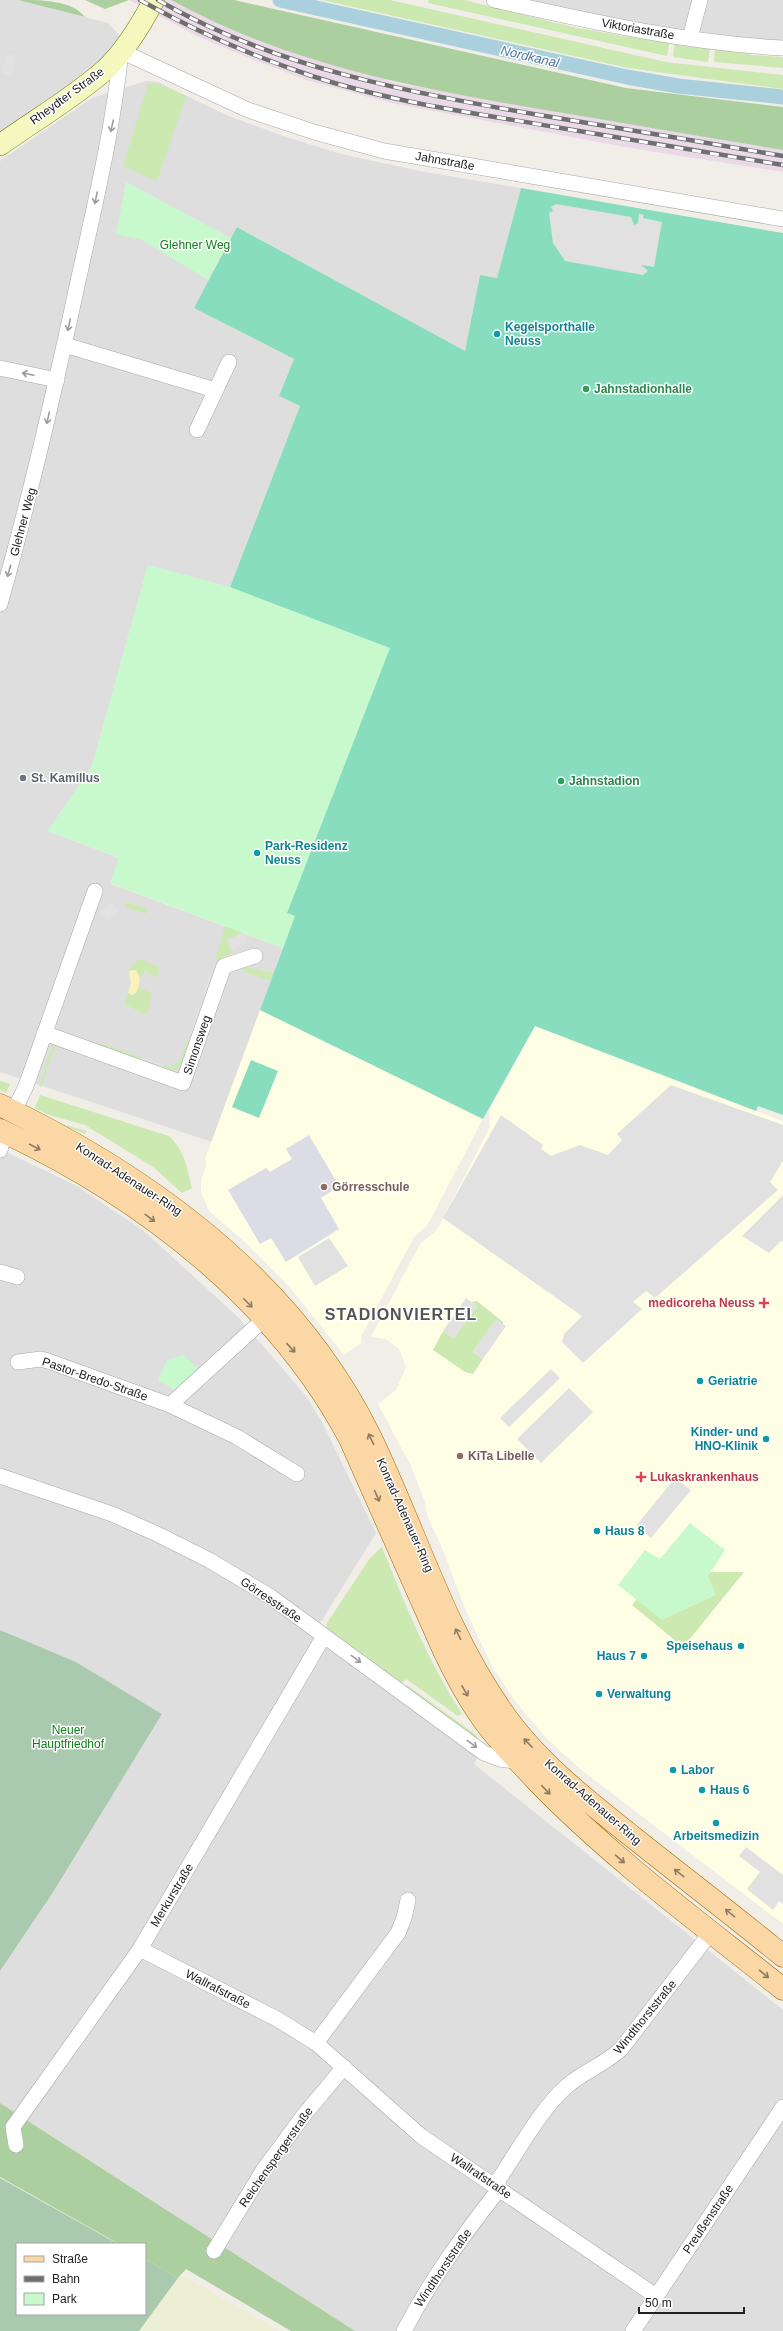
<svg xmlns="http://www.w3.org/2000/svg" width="783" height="2331" font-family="Helvetica,sans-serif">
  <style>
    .residential { fill: #dfdede }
    .industrial { fill: #eadae7 }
    .education { fill: #fefee4 }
    .farmland { fill: #ecefd4 }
    .grass { fill: #cbe9b0 }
    .forest { fill: #abcf9e }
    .sand { fill: #fdf1ba }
    .cemetery { fill: #aacaaf }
    .park { fill: #c8f9cd }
    .pitch { fill: #89ddbf }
    .parking { fill: #e1e1e1 }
    .plaza { fill: #dcdce7 }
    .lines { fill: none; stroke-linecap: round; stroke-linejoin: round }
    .canal { stroke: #aad0dd; stroke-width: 15 }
    .street-casing { stroke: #a8a8a8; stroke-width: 16 }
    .secondary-casing { stroke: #697808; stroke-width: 22 }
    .primary-casing { stroke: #9a6c04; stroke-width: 23 }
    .street { stroke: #fff; stroke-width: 15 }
    .secondary { stroke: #f4f8bf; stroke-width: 21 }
    .primary { stroke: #fad7a4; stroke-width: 22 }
    .rail-casing { stroke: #6f6f6f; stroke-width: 4.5 }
    .rail { stroke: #fff; stroke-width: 3; stroke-dasharray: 9; stroke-linecap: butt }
    .oneway { stroke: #9b9b9b }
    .oneway2 { stroke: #8e7c62 }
    .culture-dot { fill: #0f9aa8; stroke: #fff; stroke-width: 1.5 }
    .leisure-dot { fill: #2e9e5b; stroke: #fff; stroke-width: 1.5 }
    .worship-dot { fill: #6b7280; stroke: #fff; stroke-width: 1.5 }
    .education-dot { fill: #8d6e63; stroke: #fff; stroke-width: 1.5 }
    .health-dot { fill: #e0444e; stroke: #fff; stroke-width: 1.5 }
    .labels { text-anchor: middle; stroke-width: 3; stroke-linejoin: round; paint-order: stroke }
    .street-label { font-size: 12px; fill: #212121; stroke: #fff }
    .park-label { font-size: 12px; fill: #0f801b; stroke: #fff }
    .culture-label { font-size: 12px; font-weight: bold; fill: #0d838f; stroke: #fff; text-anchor: start }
    .leisure-label { font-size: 12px; font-weight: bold; fill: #27864d; stroke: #fff; text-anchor: start }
    .worship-label { font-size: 12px; font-weight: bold; fill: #5b616d; stroke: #fff; text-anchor: start }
    .education-label { font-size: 12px; font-weight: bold; fill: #785e54; stroke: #fff; text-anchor: start }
    .health-label { font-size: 12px; font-weight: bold; fill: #be3a42; stroke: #fff; text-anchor: end }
    .water-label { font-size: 13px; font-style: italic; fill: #4c78a8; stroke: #fff }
    .district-label { font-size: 16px; font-weight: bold; letter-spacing: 1px; fill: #545454; stroke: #fff }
  </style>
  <rect width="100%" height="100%" fill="#f1eee8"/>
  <path class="residential" d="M 0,0 L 18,0 L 108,23 L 123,39 L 99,65 L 0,137 Z
    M 510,0 L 783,0 L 783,45 L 712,39 Z
    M 146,81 L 158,82 L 226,115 L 286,137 L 345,155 L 420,171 L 521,188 L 497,278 L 480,275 L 465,352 L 238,227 L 195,308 L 294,359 L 279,396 L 300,406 L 230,587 L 148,566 L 92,766 L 48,831 L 119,858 L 111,884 L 283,948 L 212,1142 L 0,1072 L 0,161 L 92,98 Z
    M 0,1149 L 77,1186 L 144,1231 L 239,1318 L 306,1396 L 321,1420 L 376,1533 L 319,1625 L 478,1756 L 474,1764 L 783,2010 L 783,2331 L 355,2331 L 0,2103 L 0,1971 L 52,1894 L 162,1714 L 76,1662 L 0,1630 Z"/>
  <path class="industrial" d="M 129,0 L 171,0 L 207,19 L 397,83 L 783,150 L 783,172 L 624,147 L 391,103 L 309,81 L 249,58 L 199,37 Z"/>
  <path class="education" d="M 260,1010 L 483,1119 L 427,1226 L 414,1237 L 362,1335 L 361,1343 L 344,1355 L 291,1289 L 246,1243 L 209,1211 L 201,1192 L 201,1181 L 206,1166 L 205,1159 Z
    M 535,1026 L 783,1121 L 783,1924 L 580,1769 L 546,1738 L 514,1700 L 492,1666 L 466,1611 L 443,1550 L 427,1515 L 425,1502 L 411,1466 L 378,1404 L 396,1390 L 406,1367 L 399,1349 L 386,1339 L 371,1337 L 420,1244 L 437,1230 L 490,1127 L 489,1111 Z"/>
  <path class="farmland" d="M 181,2275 L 258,2318 L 279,2331 L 139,2331 Z"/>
  <path class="grass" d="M 322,0 L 390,0 L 666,62 L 783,75 L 783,89 L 628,68 Z
    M 429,0 L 464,0 L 577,28 L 654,41 L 655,37 L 670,40 L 667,56 L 428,3 Z
    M 675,41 L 682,42 L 686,46 L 710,48 L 708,62 L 673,57 Z
    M 715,49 L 750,50 L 750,55 L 783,57 L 783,68 L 714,62 Z
    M 148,84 L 158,84 L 186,96 L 157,181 L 123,166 Z
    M 127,902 L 147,909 L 146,914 L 125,907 Z
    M 226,925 L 242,933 L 227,940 L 232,952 L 219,962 L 215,960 Z
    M 140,959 L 159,967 L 158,978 L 144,971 L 140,978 L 133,969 L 129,971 L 130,967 Z
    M 243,968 L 259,969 L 262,972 L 266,971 L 274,973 L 271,981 L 244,972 Z
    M 138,988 L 152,993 L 147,1014 L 143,1014 L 125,1004 L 128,993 L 131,995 L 137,993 Z
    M 187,1040 L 192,1042 C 185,1059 185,1074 163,1070 L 164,1065 C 181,1069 183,1053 187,1040 Z
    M 100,1043 L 141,1057 L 140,1062 L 99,1048 Z
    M 53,1044 L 56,1044 L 41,1087 L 39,1086 Z
    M 0,1081 L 10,1084 L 6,1093 L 0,1090 Z
    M 40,1095 L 169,1136 C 185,1151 187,1168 192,1188 L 182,1193 L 153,1167 L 85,1125 L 49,1115 L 35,1108 Z
    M 54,1122 L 87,1131 L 85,1134 Z
    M 477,1301 L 503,1322 L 503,1324 L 496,1320 L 473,1352 L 483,1359 L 473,1374 L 465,1372 L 433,1350 L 443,1331 L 454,1338 L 477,1306 L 471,1302 Z
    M 382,1547 C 405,1605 428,1661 462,1714 L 458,1716 L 406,1679 L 400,1685 L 326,1631 L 327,1623 L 370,1558 Z
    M 702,1572 L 744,1572 L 689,1640 L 683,1643 L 679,1640 L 677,1642 L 632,1605 L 638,1598 Z
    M 407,1685 L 475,1734 L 482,1744 L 404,1688 Z"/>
  <path class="forest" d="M 18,0 C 42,0 72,0 85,17 Z
    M 85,0 L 129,0 L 105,9 Z
    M 171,0 L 234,0 L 626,88 L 783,107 L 783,150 C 704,137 624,123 545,110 C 416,88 287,64 171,0 Z
    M 0,2103 L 355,2331 L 291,2331 L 186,2269 L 178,2278 L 145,2259 L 145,2244 L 119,2244 L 0,2177 Z"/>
  <path class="sand" d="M 135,970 C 142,974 140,991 133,995 L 128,993 L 131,983 L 129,971 Z"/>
  <path class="cemetery" d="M 0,1630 L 76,1662 L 162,1714 L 52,1894 L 0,1971 Z
    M 0,2178 L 118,2244 L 17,2244 L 17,2314 L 145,2314 L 145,2259 L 178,2278 L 139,2331 L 0,2331 Z"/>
  <path class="park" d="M 126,182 L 231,238 L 208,280 L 142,240 L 116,234 Z
    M 148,565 L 230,587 L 391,648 L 287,913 L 295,916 L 283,948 L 110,883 L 119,858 L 48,831 L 92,766 Z
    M 184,1355 L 198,1369 L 176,1390 L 158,1380 L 167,1360 Z
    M 690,1523 L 725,1550 L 708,1576 L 716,1595 L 662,1620 L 618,1585 L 645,1550 L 660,1559 Z"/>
  <path class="pitch" d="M 521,188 L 783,233 L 783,1115 L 758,1106 L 756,1111 L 535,1026 L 483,1119 L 260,1010 L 295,916 L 287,913 L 390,648 L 230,587 L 300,406 L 279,396 L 294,359 L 194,308 L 237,227 L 465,351 L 480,275 L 497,278 Z
    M 251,1060 L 278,1071 L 259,1118 L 232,1107 Z"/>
  <path class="parking" d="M 7,53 L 16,56 L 11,76 L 1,73 Z
    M 556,204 L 631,217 L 634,225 L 638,223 L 639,214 L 644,215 L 643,218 L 662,222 L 654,267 L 641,265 L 648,271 L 643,275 L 565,261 L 553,243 L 549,213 L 553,211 L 551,207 Z
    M 111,902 L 119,910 L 107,921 L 99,912 Z
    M 242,933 L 247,943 L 232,951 L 227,940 Z
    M 211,971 L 216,973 L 208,996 L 203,994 Z
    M 199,1006 L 204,1008 L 196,1031 L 191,1029 Z
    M 141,1057 L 164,1065 L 163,1070 L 140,1062 Z
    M 671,1085 L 783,1125 L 783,1161 L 770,1182 L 778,1190 L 655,1298 L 646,1291 L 633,1302 L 642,1309 L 583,1363 L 562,1342 L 564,1334 L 582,1316 L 443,1218 L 501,1115 L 543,1145 L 541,1149 L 551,1156 L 580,1145 L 608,1155 L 622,1140 L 617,1134 Z
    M 783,1195 L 783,1242 L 781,1241 L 769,1253 L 742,1236 Z
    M 329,1238 L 348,1266 L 315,1286 L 298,1257 Z
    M 466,1298 L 477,1306 L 454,1338 L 443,1331 Z
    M 496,1319 L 506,1326 L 483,1359 L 473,1352 Z
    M 551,1369 L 560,1378 L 509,1427 L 500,1418 Z
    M 569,1388 L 593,1412 L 541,1463 L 517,1439 Z
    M 675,1478 L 691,1490 L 651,1538 L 636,1526 Z
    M 746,1847 L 783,1875 L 783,1904 L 779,1901 L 773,1910 L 747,1889 L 760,1872 L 739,1856 Z"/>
  <path class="plaza" d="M 309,1135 L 339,1186 L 321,1198 L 339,1229 L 286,1262 L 271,1238 L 260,1244 L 228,1190 L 266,1168 L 270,1172 L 292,1159 L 286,1149 Z"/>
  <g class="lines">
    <path class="canal" d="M 280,0 L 627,77 L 678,86 L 783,97"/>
    <defs>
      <path id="street" d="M 494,0 C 589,21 685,43 783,48
        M 690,38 L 700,0
        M 65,345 L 215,390
        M 0,368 L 57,380
        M 197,430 L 229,362
        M 0,604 C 30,499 54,393 77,286 C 94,208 113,131 121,51 L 248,110 L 314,132 L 384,151 L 783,219
        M 44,1033 L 183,1083 L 224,966 L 255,956
        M 14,1111 L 26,1086 L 95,891
        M 0,1150 L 5,1132
        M 0,1272 L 17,1277
        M 18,1362 L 41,1359 L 48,1361 L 170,1405 L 237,1437 L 297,1474
        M 170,1405 L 264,1319
        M 0,1476 L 112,1514 L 157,1534 L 209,1560 L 271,1597 L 484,1753 L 500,1759 L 520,1762
        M 140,1949 L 277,2019 L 316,2043 L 421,2136 L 656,2296
        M 316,2043 L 398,1933 L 404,1918 L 408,1900
        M 16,2145 L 13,2127 L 140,1949 L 324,1636
        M 495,2185 C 515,2156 541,2108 567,2086 C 584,2071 606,2064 622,2048 L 711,1932
        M 214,2251 L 264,2169 L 304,2115 L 344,2067
        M 404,2331 C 431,2279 464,2234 500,2188
        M 633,2331 L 783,2107"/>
      <path id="secondary" d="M 0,145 C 35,120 73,98 105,70 C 126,50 141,25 154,0"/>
      <path id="primary" d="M 0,1105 C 152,1178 294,1282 370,1436 C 414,1526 443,1627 501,1710 C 535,1760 586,1800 634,1838 C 683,1877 734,1916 783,1956
        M 0,1130 C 141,1196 276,1299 350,1439 L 445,1653 C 456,1676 468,1698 482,1718 C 498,1741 518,1760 536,1780 C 611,1858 699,1922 783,1989"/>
    </defs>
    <use href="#street" class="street-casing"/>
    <use href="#secondary" class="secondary-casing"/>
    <use href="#primary" class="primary-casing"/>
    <use href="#street" class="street"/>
    <use href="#secondary" class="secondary"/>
    <use href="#primary" class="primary"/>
    <defs>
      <path id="rail" d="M 140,0 C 195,31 252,56 312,76 C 390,102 474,113 555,127 C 631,140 707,153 783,165
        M 158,0 C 275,68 408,92 539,115 C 620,128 702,142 783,156"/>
    </defs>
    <use href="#rail" class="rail-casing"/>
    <use href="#rail" class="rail"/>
  </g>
  <defs><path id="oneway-shaft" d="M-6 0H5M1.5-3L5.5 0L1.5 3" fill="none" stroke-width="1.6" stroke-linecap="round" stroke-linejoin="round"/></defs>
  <g class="oneway">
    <use href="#oneway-shaft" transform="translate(112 126) rotate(102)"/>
    <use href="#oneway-shaft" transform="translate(96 198) rotate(102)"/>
    <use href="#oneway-shaft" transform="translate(69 325) rotate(102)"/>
    <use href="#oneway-shaft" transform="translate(28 374) rotate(-168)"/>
    <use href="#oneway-shaft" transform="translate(48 418) rotate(103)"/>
    <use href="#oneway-shaft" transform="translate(9 571) rotate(106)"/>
    <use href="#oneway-shaft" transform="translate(356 1659) rotate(36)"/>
    <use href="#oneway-shaft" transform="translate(472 1744) rotate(36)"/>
  </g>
  <g class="oneway2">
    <use href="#oneway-shaft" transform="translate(35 1147) rotate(27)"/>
    <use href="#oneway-shaft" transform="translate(150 1218) rotate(37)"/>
    <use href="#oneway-shaft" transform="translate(248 1303) rotate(45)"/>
    <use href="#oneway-shaft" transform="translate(291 1348) rotate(47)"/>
    <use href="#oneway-shaft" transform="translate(371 1439) rotate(-116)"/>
    <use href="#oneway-shaft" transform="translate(377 1496) rotate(66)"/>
    <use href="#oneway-shaft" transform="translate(458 1634) rotate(-116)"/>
    <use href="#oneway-shaft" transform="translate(465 1691) rotate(60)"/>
    <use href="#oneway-shaft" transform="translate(528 1743) rotate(-134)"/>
    <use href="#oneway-shaft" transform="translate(546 1790) rotate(46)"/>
    <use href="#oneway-shaft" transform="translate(620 1859) rotate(41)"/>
    <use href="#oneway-shaft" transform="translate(679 1873) rotate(-142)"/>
    <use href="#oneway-shaft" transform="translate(730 1913) rotate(-141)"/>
    <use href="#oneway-shaft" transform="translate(764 1974) rotate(39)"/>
  </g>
  <g class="culture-dot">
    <circle cx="497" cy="334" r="4"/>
    <circle cx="257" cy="853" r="4"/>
    <circle cx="700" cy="1381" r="4"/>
    <circle cx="766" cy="1439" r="4"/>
    <circle cx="597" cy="1531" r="4"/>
    <circle cx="741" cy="1646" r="4"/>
    <circle cx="644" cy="1656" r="4"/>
    <circle cx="599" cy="1694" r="4"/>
    <circle cx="673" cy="1770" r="4"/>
    <circle cx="702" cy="1790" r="4"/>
    <circle cx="716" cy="1823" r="4"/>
  </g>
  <g class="leisure-dot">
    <circle cx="586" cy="389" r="4"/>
    <circle cx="561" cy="781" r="4"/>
  </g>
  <circle class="worship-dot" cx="23" cy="778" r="4"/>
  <g class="education-dot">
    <circle cx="324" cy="1187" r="4"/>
    <circle cx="460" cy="1456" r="4"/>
  </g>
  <g class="health-dot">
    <path d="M762 1297h4v4h4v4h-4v4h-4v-4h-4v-4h4z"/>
    <path d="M639 1471h4v4h4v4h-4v4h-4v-4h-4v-4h4z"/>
  </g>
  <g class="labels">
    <g class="street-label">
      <text transform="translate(638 29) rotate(10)" y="4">Viktoriastraße</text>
      <text transform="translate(67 96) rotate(-36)" y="4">Rheydter Straße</text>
      <text transform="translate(445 161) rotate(10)" y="4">Jahnstraße</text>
      <text transform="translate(23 522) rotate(-75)" y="4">Glehner Weg</text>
      <text transform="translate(197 1045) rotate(-71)" y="4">Simonsweg</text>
      <text transform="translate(129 1179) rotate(33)" y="4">Konrad-Adenauer-Ring</text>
      <text transform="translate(95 1379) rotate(19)" y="4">Pastor-Bredo-Straße</text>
      <text transform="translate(405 1515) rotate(66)" y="4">Konrad-Adenauer-Ring</text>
      <text transform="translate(271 1600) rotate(34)" y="4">Görresstraße</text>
      <text transform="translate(593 1802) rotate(41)" y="4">Konrad-Adenauer-Ring</text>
      <text transform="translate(172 1895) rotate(-59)" y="4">Merkurstraße</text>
      <text transform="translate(218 1989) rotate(27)" y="4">Wallrafstraße</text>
      <text transform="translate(645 2017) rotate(-51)" y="4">Windthorststraße</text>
      <text transform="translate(276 2157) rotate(-55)" y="4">Reichenspergerstraße</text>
      <text transform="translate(481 2176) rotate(34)" y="4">Wallrafstraße</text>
      <text transform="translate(708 2219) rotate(-56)" y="4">Preußenstraße</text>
      <text transform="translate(443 2268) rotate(-56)" y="4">Windthorststraße</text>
    </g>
    <g class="park-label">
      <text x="195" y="249">Glehner Weg</text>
      <text x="68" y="1734">Neuer<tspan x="68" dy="14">Hauptfriedhof</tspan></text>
    </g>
    <g class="culture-label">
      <text x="505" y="331">Kegelsporthalle<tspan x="505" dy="14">Neuss</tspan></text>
      <text x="265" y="850">Park-Residenz<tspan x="265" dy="14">Neuss</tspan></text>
      <text x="708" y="1385">Geriatrie</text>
      <text x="758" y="1436" text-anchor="end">Kinder- und<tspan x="758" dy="14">HNO-Klinik</tspan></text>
      <text x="605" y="1535">Haus 8</text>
      <text x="733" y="1650" text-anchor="end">Speisehaus</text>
      <text x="636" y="1660" text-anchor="end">Haus 7</text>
      <text x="607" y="1698">Verwaltung</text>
      <text x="681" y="1774">Labor</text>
      <text x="710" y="1794">Haus 6</text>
      <text x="716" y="1840" text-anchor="middle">Arbeitsmedizin</text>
    </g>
    <g class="leisure-label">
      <text x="594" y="393">Jahnstadionhalle</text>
      <text x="569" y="785">Jahnstadion</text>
    </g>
    <g class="worship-label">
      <text x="31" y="782">St. Kamillus</text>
    </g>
    <g class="education-label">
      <text x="332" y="1191">Görresschule</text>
      <text x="468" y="1460">KiTa Libelle</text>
    </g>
    <g class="health-label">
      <text x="755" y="1307">medicoreha Neuss</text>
      <text x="650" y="1481" text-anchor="start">Lukaskrankenhaus</text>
    </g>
    <g class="water-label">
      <text transform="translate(530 56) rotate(13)" y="5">Nordkanal</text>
    </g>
    <g class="district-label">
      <text x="401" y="1320">STADIONVIERTEL</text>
    </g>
  </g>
  <rect x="16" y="2243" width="130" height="72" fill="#ffffff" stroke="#a6a6a6"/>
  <rect x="24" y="2256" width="20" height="6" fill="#fad7a4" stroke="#a6a6a6"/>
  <text x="52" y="2263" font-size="12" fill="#212121">Straße</text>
  <rect x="24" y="2276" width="20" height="6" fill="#6f6f6f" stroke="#a6a6a6"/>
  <text x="52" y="2283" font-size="12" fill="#212121">Bahn</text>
  <rect x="24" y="2293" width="20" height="12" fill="#c8f9cd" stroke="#a6a6a6"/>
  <text x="52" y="2303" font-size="12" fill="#212121">Park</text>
  <path d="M639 2307v6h105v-6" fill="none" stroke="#212121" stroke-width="2"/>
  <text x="645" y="2307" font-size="12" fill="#212121" stroke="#ffffff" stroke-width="3" paint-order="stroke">50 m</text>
</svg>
